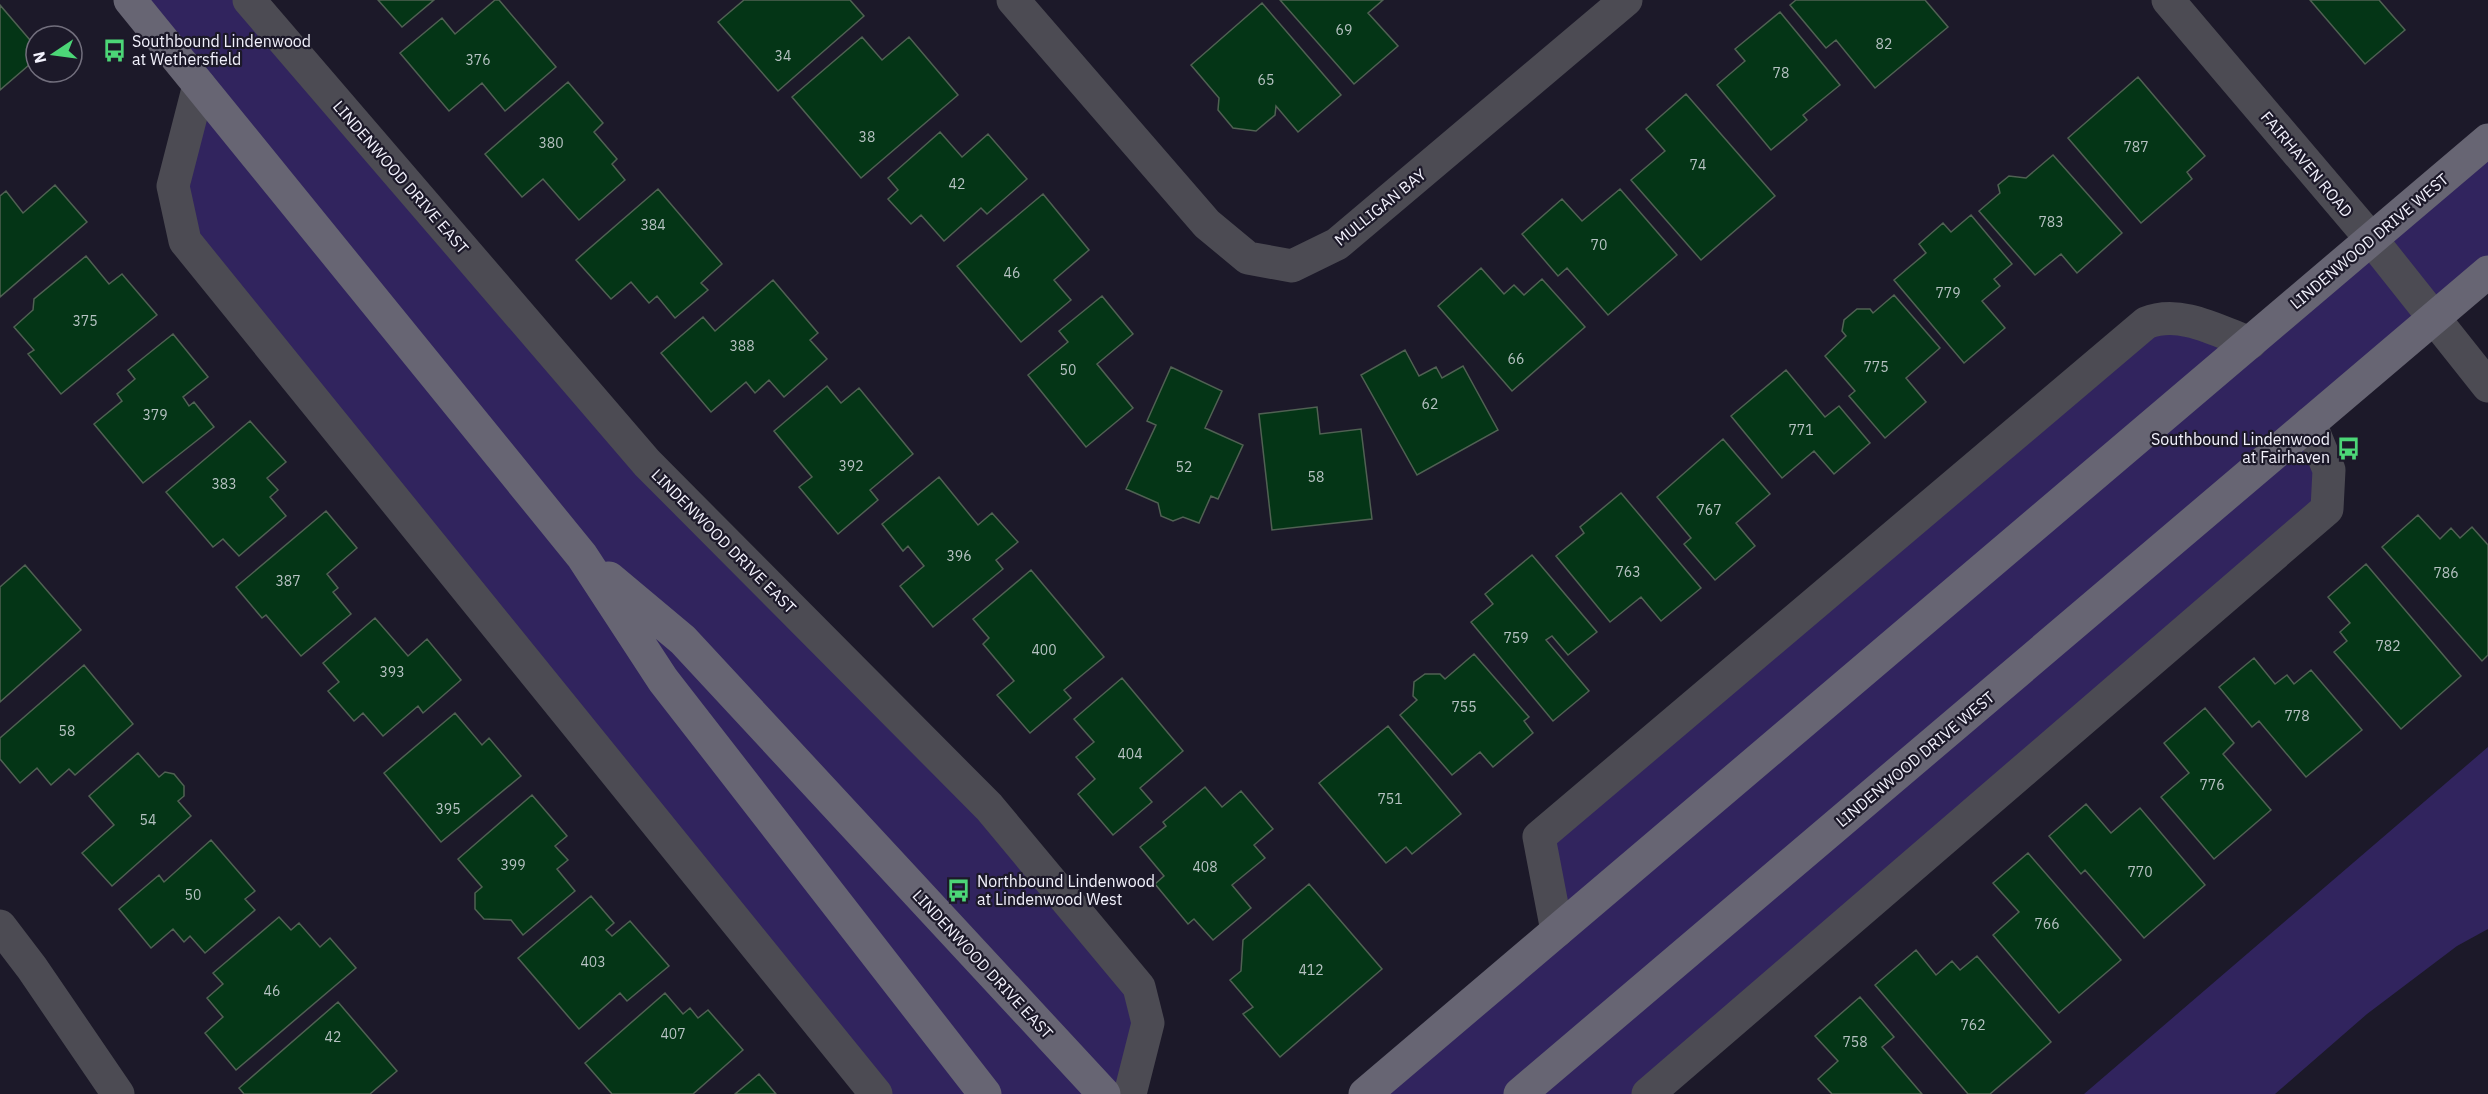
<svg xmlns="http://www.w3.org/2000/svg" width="2488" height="1094" font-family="'IBM Plex Sans',sans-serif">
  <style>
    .green { fill: #31245e }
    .building { fill: #043516; stroke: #506153; stroke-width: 1.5 }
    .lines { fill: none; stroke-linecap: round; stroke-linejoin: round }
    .street { stroke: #4c4b53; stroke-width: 33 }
    .secondary { stroke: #676573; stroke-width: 33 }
    .labels { text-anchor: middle; stroke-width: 4.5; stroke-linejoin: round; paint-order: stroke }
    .number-label { font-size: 14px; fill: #b6c2c2 }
    .poi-label { font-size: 16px; fill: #f2f1fc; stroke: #1c1929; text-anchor: start }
    .street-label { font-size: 16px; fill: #f2f1fc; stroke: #1c1929 }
  </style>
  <rect width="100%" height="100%" fill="#1c1929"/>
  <path class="green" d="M 130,0 L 249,0 L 1139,987 L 1131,1094 L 876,1094 L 185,241 L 199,85 Z
    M 2488,140 L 2488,272 L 2310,423 L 2327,509 L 1648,1094 L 1365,1094 L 1557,931 L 1539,837 L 2146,323 L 2250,343 Z
    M 2488,747 L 2488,929 L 2457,946 L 2367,1014 L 2275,1094 L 2084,1094 Z"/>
  <path class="building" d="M 378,0 L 434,0 L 402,27 Z
    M 495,0 L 499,0 L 556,67 L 505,111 L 482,83 L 449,111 L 400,53 L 442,18 L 455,34 Z
    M 744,0 L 850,0 L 864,16 L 778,91 L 718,22 Z
    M 1280,0 L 1383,0 L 1368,13 L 1398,46 L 1354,84 Z
    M 1796,0 L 1925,0 L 1948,27 L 1875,88 L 1836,40 L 1826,48 L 1790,5 Z
    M 2310,0 L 2379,0 L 2405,30 L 2365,64 Z
    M 1262,3 L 1341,95 L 1298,132 L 1276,106 L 1275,115 L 1256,131 L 1233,128 L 1218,110 L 1219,98 L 1191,65 Z
    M 0,5 L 36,47 L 36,59 L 0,90 Z
    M 1780,12 L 1840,85 L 1803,115 L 1807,120 L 1771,150 L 1717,85 L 1745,61 L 1735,49 Z
    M 862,37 L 882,60 L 909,37 L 958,95 L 861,178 L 792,97 Z
    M 2138,77 L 2205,156 L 2187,172 L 2192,179 L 2141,223 L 2068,138 Z
    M 568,82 L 603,123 L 594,132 L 617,159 L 612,164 L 625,180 L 579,220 L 543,179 L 522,197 L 485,154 Z
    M 1686,94 L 1775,196 L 1701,260 L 1631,180 L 1665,151 L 1646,129 Z
    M 940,132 L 962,157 L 988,134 L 1027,179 L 987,214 L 981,208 L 944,241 L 921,215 L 911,224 L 888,199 L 898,190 L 888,178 Z
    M 2053,155 L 2122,233 L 2077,273 L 2061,254 L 2035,275 L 1979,211 L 2000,193 L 1998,185 L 2009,176 L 2026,178 Z
    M 55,185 L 87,222 L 0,297 L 0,196 L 6,191 L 23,213 Z
    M 658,189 L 722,264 L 701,283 L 708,290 L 675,318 L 657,296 L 649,303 L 631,282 L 611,299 L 576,260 Z
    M 1620,189 L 1677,255 L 1608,315 L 1567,268 L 1558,276 L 1522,234 L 1562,199 L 1582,221 Z
    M 1043,194 L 1089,250 L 1054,280 L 1071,300 L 1021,342 L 957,266 Z
    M 1971,215 L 2012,264 L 1994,279 L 2000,286 L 1982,301 L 2005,328 L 1964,363 L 1894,280 L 1926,253 L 1919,244 L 1943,223 L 1951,232 Z
    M 86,256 L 109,284 L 122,274 L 157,315 L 61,394 L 28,354 L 34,350 L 14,327 L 33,310 L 34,299 Z
    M 1481,268 L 1504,294 L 1514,285 L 1524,295 L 1542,279 L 1585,327 L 1512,391 L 1438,306 Z
    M 773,280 L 818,333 L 810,340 L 827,359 L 784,397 L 769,380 L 755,393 L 746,382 L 711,412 L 661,353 L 703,317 L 715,331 Z
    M 1894,295 L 1940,348 L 1906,378 L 1926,402 L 1885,438 L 1849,396 L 1855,391 L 1825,356 L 1846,336 L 1842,331 L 1844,320 L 1857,309 L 1870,309 L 1873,313 Z
    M 1102,296 L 1133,334 L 1097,364 L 1133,408 L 1086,447 L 1028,375 L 1068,342 L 1059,331 Z
    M 173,334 L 208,377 L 183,397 L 189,406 L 194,402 L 214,427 L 143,483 L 94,424 L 122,401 L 117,394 L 135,379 L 128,370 Z
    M 1405,350 L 1419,376 L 1436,367 L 1442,378 L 1463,366 L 1498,430 L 1417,475 L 1361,375 Z
    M 1171,367 L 1222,391 L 1205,428 L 1243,445 L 1218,499 L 1211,496 L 1199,523 L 1183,517 L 1173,521 L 1161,516 L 1158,503 L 1126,489 L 1156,425 L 1147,421 Z
    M 1786,370 L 1825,417 L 1839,406 L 1870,443 L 1834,474 L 1814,451 L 1782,478 L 1731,416 Z
    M 827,386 L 841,403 L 859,388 L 913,454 L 870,490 L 878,500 L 838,534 L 799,487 L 812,477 L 774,431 Z
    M 1317,407 L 1320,434 L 1361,429 L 1372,519 L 1272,530 L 1259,414 Z
    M 250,421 L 286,462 L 267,478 L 278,490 L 270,497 L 286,516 L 239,556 L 223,539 L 213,547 L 166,492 Z
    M 1723,439 L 1770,494 L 1736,523 L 1755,546 L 1715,580 L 1684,544 L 1691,538 L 1657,497 Z
    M 939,477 L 978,525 L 992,513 L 1018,542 L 996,560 L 1003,569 L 933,627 L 900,586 L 924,566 L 908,546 L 903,551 L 882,524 Z
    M 1621,493 L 1701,588 L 1661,621 L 1641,597 L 1610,622 L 1556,556 L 1584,533 L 1580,527 Z
    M 326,511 L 357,548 L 327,574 L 338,588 L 333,592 L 351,614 L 301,656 L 266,615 L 262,618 L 236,587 Z
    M 2418,515 L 2440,539 L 2451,528 L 2460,538 L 2472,527 L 2488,545 L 2488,655 L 2482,661 L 2382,547 Z
    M 1532,555 L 1597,632 L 1568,655 L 1552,636 L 1546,640 L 1589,691 L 1553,721 L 1471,622 L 1493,604 L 1485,594 Z
    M 2366,564 L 2461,676 L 2401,729 L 2334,652 L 2347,641 L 2340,632 L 2350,623 L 2328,597 Z
    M 25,565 L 81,630 L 0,702 L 0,587 Z
    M 1031,570 L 1104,657 L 1064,690 L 1071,698 L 1030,733 L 997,695 L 1014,681 L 983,644 L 989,638 L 973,619 Z
    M 375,618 L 408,656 L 427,639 L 461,680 L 423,713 L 418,706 L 383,736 L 363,713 L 354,721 L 328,691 L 339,682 L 323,663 Z
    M 1474,654 L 1529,717 L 1524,721 L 1533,733 L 1493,767 L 1480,752 L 1452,775 L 1400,715 L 1417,700 L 1413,696 L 1414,682 L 1425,674 L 1440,674 L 1445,679 Z
    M 2254,658 L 2275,684 L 2287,675 L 2294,684 L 2311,670 L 2362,730 L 2306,777 L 2259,721 L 2252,727 L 2219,687 Z
    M 84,665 L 133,724 L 75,775 L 69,769 L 51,785 L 37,768 L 20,783 L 0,759 L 0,738 Z
    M 1122,678 L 1183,751 L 1140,788 L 1152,802 L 1113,835 L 1078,794 L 1095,779 L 1076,757 L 1094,742 L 1074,719 Z
    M 2205,708 L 2234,743 L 2223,754 L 2271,810 L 2214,859 L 2161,797 L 2189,773 L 2164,743 Z
    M 455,713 L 482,745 L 489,738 L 521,776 L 441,842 L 384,773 Z
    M 1388,726 L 1461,814 L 1412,854 L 1406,847 L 1386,863 L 1319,783 Z
    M 138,753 L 159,777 L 165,772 L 174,774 L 184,786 L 184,796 L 178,801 L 191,816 L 112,886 L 82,853 L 114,825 L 89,796 Z
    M 1205,787 L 1222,807 L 1241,791 L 1273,829 L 1254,845 L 1265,858 L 1232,885 L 1251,908 L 1213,940 L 1194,919 L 1188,924 L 1155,884 L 1164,876 L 1140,847 L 1166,826 L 1163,822 Z
    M 532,795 L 567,836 L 555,846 L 568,860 L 557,869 L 575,891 L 523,935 L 511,920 L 484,919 L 475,909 L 475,893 L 482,887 L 458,859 Z
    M 2086,804 L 2111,833 L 2140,808 L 2205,885 L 2144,938 L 2085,870 L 2081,874 L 2049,836 Z
    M 211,840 L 255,891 L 245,899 L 255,910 L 205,953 L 190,936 L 184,942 L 173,929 L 151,948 L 119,909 L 159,875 L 164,882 Z
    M 2028,853 L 2121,960 L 2059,1013 L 1993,935 L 2019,912 L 1993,883 Z
    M 1309,884 L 1382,969 L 1280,1057 L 1243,1014 L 1253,1007 L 1230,980 L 1241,971 L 1243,940 Z
    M 591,896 L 614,923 L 606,930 L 612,936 L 630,921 L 669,966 L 627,1001 L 620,993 L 579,1029 L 518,958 Z
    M 279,917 L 291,930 L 299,923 L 320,947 L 330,938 L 356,968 L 236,1070 L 205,1033 L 223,1017 L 207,998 L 223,984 L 213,973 Z
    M 1916,950 L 1936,975 L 1952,961 L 1960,970 L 1977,956 L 2051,1042 L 1990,1094 L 1968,1094 L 1875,985 Z
    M 665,993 L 683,1014 L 690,1008 L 698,1018 L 708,1010 L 743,1050 L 693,1094 L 612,1094 L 585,1063 Z
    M 1860,997 L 1894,1037 L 1882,1047 L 1922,1094 L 1832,1094 L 1818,1079 L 1838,1061 L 1815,1036 Z
    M 338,1002 L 397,1071 L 370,1094 L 244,1094 L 239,1088 Z
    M 759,1074 L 776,1094 L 735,1094 Z"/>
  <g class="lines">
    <path class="street" d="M 249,0 L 647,463 L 989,807 L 1139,987 L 1148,1023 L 1130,1094
      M 1013,0 L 1207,224 L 1248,258 L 1292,266 L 1337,244 L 1626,0
      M 2168,0 L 2372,240 L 2488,386
      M 199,85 L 173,186 L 185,241 L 876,1094
      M 0,926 L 32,968 L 118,1094
      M 1557,931 L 1539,837 L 2146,323 C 2180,309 2218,331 2250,343
      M 1648,1094 L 2327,509 L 2329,470 L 2310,423"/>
    <path class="secondary" d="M 130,0 L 582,556 L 663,680 L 985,1094
      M 609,578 L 683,640 L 1104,1094
      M 1365,1094 L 2488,140
      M 1520,1094 L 2488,272"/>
  </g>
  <defs>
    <symbol id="bus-bare" viewBox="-9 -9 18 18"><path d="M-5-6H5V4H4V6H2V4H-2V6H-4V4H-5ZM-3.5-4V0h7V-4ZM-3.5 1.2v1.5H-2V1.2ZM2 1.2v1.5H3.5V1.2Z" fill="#4cd677" stroke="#1c1929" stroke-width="2.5" paint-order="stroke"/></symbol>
  </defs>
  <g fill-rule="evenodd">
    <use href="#bus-bare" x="98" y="34" width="33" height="33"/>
    <use href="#bus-bare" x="2332" y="432" width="33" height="33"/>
    <use href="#bus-bare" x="942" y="874" width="33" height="33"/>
  </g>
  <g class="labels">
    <g class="number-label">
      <text x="1344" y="35">69</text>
      <text x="1884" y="49">82</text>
      <text x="783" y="61">34</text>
      <text x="478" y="65">376</text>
      <text x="1781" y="78">78</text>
      <text x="1266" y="85">65</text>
      <text x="867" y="142">38</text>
      <text x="551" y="148">380</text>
      <text x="2136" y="152">787</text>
      <text x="1698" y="170">74</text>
      <text x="957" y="189">42</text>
      <text x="2051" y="227">783</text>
      <text x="653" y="230">384</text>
      <text x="1599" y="250">70</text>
      <text x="1012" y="278">46</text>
      <text x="1948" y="298">779</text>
      <text x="85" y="326">375</text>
      <text x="742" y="351">388</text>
      <text x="1516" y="364">66</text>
      <text x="1876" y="372">775</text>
      <text x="1068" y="375">50</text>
      <text x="1430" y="409">62</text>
      <text x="155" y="420">379</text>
      <text x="1801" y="435">771</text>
      <text x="851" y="471">392</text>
      <text x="1184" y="472">52</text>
      <text x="1316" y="482">58</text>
      <text x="224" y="489">383</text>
      <text x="1709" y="515">767</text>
      <text x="959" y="561">396</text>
      <text x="1628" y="577">763</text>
      <text x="2446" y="578">786</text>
      <text x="288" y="586">387</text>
      <text x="1516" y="643">759</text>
      <text x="2388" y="651">782</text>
      <text x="1044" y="655">400</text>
      <text x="392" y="677">393</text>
      <text x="1464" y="712">755</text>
      <text x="2297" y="721">778</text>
      <text x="67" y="736">58</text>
      <text x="1130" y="759">404</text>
      <text x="2212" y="790">776</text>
      <text x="1390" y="804">751</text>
      <text x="448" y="814">395</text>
      <text x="148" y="825">54</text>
      <text x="513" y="870">399</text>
      <text x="1205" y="872">408</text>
      <text x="2140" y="877">770</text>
      <text x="193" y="900">50</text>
      <text x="2047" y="929">766</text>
      <text x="593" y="967">403</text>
      <text x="1311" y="975">412</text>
      <text x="272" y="996">46</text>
      <text x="1973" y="1030">762</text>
      <text x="673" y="1039">407</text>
      <text x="333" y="1042">42</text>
      <text x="1855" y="1047">758</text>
    </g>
    <g class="poi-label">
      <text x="132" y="47">Southbound Lindenwood<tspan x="132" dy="18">at Wethersfield</tspan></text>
      <text x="2330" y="445" text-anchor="end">Southbound Lindenwood<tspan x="2330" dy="18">at Fairhaven</tspan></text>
      <text x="977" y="887">Northbound Lindenwood<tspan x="977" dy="18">at Lindenwood West</tspan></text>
    </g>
    <g class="street-label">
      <text transform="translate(2307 164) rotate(50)" y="6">FAIRHAVEN ROAD</text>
      <text transform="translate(401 177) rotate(49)" y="6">LINDENWOOD DRIVE EAST</text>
      <text transform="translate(1380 207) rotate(-39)" y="6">MULLIGAN BAY</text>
      <text transform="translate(2369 241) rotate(-40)" y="6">LINDENWOOD DRIVE WEST</text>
      <text transform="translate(724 541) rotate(45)" y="6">LINDENWOOD DRIVE EAST</text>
      <text transform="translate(1915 759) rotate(-40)" y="6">LINDENWOOD DRIVE WEST</text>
      <text transform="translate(983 964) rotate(47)" y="6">LINDENWOOD DRIVE EAST</text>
    </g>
  </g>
  <g transform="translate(54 54) rotate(257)"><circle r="28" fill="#1c1929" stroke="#726f7d" stroke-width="1.5"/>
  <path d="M0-4.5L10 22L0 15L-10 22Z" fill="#4cd677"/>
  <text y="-9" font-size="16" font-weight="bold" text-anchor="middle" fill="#f2f1fc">N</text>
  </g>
</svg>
